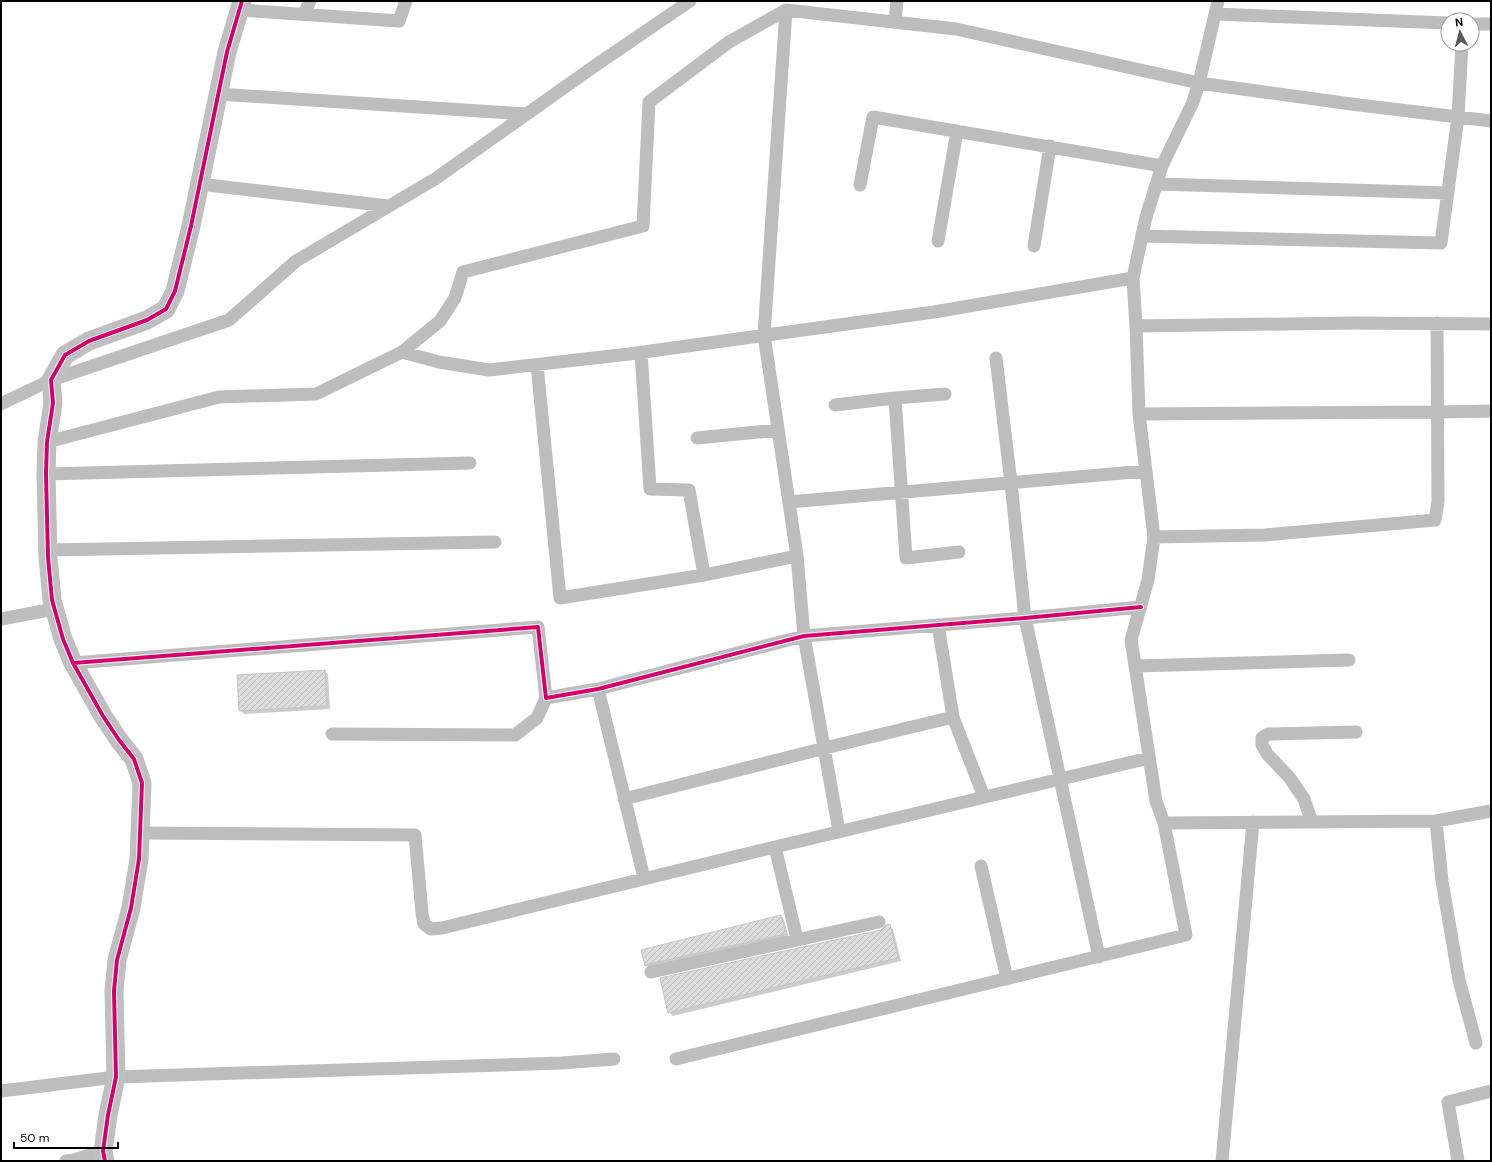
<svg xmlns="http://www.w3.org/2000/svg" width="1492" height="1162" font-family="'DM Sans',sans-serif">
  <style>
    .shadow { fill: #0003 }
    .building { fill: url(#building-hatch); stroke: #c4c4c4 }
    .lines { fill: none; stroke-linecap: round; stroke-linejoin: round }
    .street { stroke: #bdbdbd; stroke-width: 13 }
    .secondary { stroke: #bfbfbf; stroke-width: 19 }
    .cycleway-casing { stroke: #fff; stroke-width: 6 }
    .cycleway { stroke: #d6006c; stroke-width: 4 }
  </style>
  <defs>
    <pattern id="building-hatch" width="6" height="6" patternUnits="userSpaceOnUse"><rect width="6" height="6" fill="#dcdcdc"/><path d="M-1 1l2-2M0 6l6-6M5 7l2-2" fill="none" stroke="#bbb"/></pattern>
  </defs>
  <rect width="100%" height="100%" fill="#fff"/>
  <path class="shadow" d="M 324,671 L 328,674 L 330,709 L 244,714 L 240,710 Z
    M 781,916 L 784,920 L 789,938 L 650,970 L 646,966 L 642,951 Z
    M 889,926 L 893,929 L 901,961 L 673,1016 L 669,1012 L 881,931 Z"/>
  <path class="building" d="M 325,670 L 327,706 L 239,711 L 237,675 Z
    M 781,915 L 786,934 L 649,964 L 645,966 L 641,950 Z
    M 890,924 L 898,958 L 668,1013 L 660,978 L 881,930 L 886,925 Z"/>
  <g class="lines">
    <path class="street" d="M 240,10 L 399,21 L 406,1
      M 304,14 L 310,1
      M 1215,14 L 1448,23
      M 895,22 L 897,1
      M 1472,24 L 1491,24
      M 218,94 L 526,114
      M 1491,121 L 1351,104 L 1199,83 L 1193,102 L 1162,166 L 1146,217 L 1133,278 L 1136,326 L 1353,323 L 1491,324
      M 199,184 L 388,206
      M 1157,184 L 1448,193
      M 860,185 L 873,117 L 1162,166
      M 1142,236 L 1441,243 L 1458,117 L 1462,44
      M 938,241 L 957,131
      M 1034,246 L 1050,146
      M 1136,326 L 1139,414 L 1154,537 L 1148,580 L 1131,640 L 1156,801 L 1164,823 L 1436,821 L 1491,811
      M 402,352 L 440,321 L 455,298 L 463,272 L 643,226 L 649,102 L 729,42 L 786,10
      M 641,352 L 650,489 L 689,490 L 704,575
      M 996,358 L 1011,483 L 1025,618 L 1099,957
      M 537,365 L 560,598 L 704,575 L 797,556 L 804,636 L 839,831
      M 895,398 L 906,558 L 959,552
      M 1,404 L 51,380 L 229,320 L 296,261 L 435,179 L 596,65 L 690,1
      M 835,405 L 895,398 L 945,394
      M 1139,414 L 1437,412 L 1491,411
      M 697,438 L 778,430
      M 47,442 L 219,397 L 316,394 L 402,352 L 439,362 L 489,370 L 629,354 L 934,312 L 1133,278
      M 46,474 L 470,463
      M 789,502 L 1146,471
      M 1154,537 L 1265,535 L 1435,520 L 1438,501 L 1437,323
      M 47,550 L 495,542
      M 797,556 L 764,335 L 786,10 L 956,29 L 1199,83 L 1218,1
      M 1,619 L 54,609
      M 938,625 L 953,717
      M 73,663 L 538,627 L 546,698 L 598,689 L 804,636 L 1025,618 L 1141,607
      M 1135,666 L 1349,660
      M 598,689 L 644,878
      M 332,734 L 515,735 L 537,718 L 546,698
      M 624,799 L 825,748 L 953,717 L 984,797
      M 1436,821 L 1442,881 L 1459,980 L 1476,1043
      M 1312,822 L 1304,799 L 1289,777 L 1268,755 L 1262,745 L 1262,738 L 1268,734 L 1356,732
      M 140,833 L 415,835 L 422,913 L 424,924 L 431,929 L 442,928 L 775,847 L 1149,758
      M 775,847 L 797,939
      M 981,866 L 1007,979
      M 651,972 L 879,922
      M 676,1059 L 1186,935 L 1164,823
      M 1,1091 L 116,1077 L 562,1063 L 614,1059
      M 66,1161 L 74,1160 L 103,1151
      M 1222,1161 L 1253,822
      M 1458,1161 L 1448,1102 L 1491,1091"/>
    <path class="secondary" d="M 105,1161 L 103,1151 L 108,1115 L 116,1077 L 114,991 L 117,960 L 131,908 L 139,859 L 142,783 L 134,759 L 119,740 L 103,716 L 73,663 L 63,639 L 52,600 L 48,557 L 46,474 L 47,442 L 53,403 L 51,380 L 65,355 L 89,341 L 147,320 L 166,309 L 175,291 L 191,226 L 227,52 L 242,1"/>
    <defs>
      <path id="cycleway" d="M 73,663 L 538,627 L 546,698 L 598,689 L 804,636 L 1025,618 L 1141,607
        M 105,1161 L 103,1151 L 108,1115 L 116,1077 L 114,991 L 117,960 L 131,908 L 139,859 L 142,783 L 134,759 L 119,740 L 103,716 L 73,663 L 63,639 L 52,600 L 48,557 L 46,474 L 47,442 L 53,403 L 51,380 L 65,355 L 89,341 L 147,320 L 166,309 L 175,291 L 191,226 L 227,52 L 242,1"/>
    </defs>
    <use href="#cycleway" class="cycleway-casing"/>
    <use href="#cycleway" class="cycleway"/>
  </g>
  <rect width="1492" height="1162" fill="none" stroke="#000000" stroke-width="4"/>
  <g transform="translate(1460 32) rotate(354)"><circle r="19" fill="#ffffff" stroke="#999999"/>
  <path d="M0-3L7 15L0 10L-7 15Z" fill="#595959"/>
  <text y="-6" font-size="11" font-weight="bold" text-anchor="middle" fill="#000000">N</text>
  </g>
  <path d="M14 1142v6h104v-6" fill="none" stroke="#000000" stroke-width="2"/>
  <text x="20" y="1142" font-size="12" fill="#000000" stroke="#ffffff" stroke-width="3" paint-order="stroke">50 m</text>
</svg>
